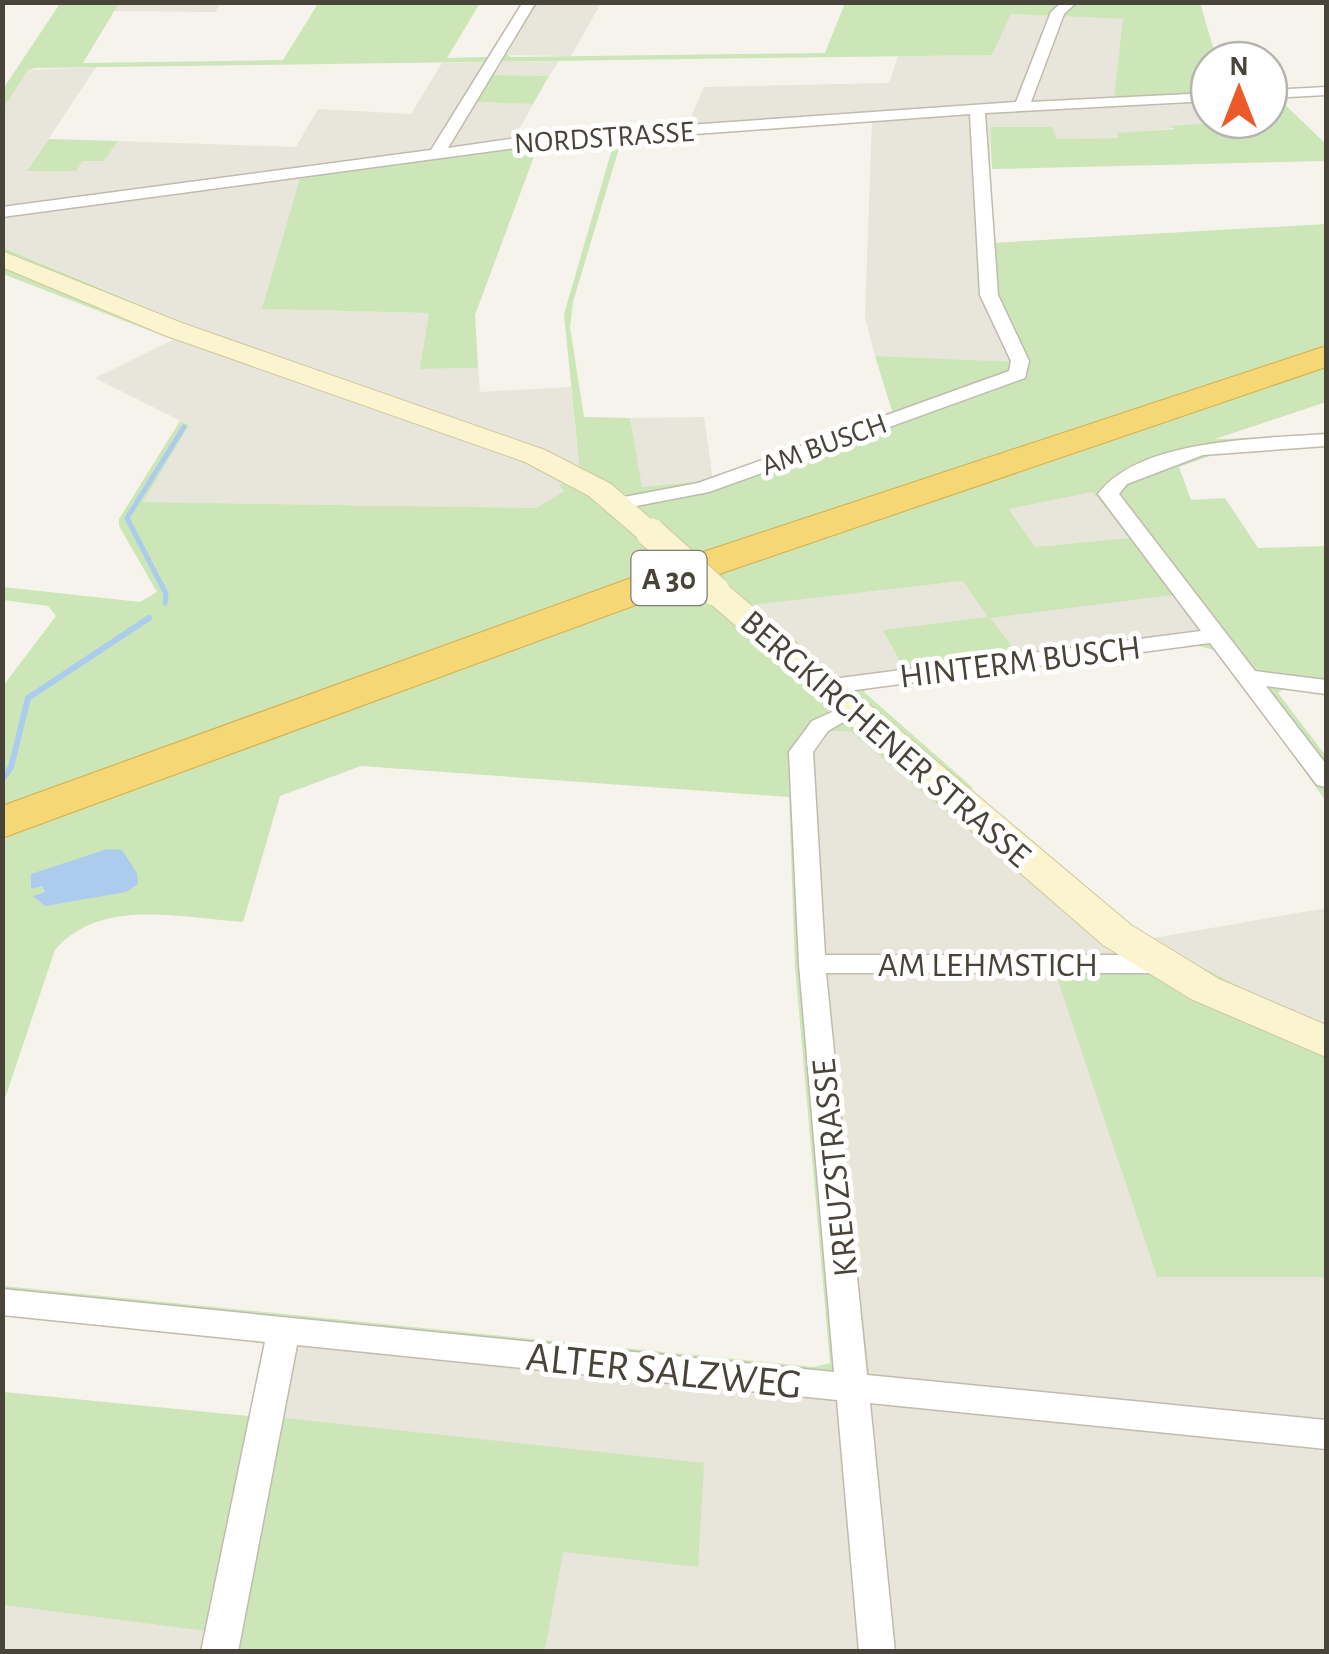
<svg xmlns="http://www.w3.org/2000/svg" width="1329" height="1654" font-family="'Alegreya Sans',sans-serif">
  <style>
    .residential { fill: #e8e5da }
    .green { fill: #cce6b7; fill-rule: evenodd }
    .water { fill: #accced }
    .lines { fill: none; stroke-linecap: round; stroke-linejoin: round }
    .stream-far1 { stroke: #accced; stroke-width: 5 }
    .stream { stroke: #accced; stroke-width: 6 }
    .street-casing { stroke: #c0bbae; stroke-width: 3 }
    .secondary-casing { stroke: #d1c89e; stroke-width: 2 }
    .highway-casing { stroke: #d5ae46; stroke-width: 2 }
    .street { fill: #fff; fill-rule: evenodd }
    .secondary { fill: #fbf5cf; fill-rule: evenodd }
    .highway { fill: #f5d776; fill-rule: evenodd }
    .secondary-bridge-casing { stroke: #d1c89e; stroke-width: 31; stroke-linecap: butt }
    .secondary-bridge { stroke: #fbf5cf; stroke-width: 29 }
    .labels { text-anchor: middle; stroke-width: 10; stroke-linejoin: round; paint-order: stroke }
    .far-street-label { font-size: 30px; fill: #494439; stroke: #fff }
    .shield { fill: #fff; stroke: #807c74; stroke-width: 2.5 }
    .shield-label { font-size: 32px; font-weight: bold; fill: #494439 }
    .street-label { font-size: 35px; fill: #494439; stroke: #fff }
    .near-street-label { font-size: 42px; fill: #494439; stroke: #fff }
  </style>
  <rect width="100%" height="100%" fill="#f5f3eb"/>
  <path class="residential" d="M 119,3 L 119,2 L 221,3 L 215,12 L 114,11 Z
    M 538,3 L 601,3 L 571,56 L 505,55 Z
    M 1011,14 L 1123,19 L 1209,94 L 1209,120 L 1232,122 L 1118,134 L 1120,138 L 1057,139 L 990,127 L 991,243 L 1027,362 L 875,356 L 865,317 L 872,119 L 687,126 L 704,87 L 889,83 L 898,56 L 992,55 Z
    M 559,61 L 549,76 L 493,75 L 478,102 L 533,104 L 514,139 L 263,309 L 430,313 L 421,369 L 478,368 L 480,392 L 571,387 L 580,473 L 559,485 L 565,491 L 536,508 L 142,502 L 189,425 L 95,378 L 197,328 L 3,247 L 3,109 L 28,70 L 96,67 L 28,170 L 75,171 L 83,161 L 104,161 L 118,141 L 296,147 L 318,109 L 411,114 L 442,63 Z
    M 704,417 L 713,480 L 641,487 L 630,418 Z
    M 1093,492 L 1130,538 L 1035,547 L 1009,509 Z
    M 964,581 L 989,617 L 1174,594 L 1201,631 L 1018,655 L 884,629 L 904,670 L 833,679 L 748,605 Z
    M 831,731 L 850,731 L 1138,972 L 1057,974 L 1157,1277 L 1326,1277 L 1326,1651 L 545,1651 L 562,1552 L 274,1417 L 294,1343 L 873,1404 L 822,965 L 809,753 Z
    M 1326,908 L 1326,1026 L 1294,1015 L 1148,939 Z
    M 3,1605 L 214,1632 L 210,1651 L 3,1652 Z"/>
  <path class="green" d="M 61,2 L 119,3 L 83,63 L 283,60 L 319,2 L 480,3 L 447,58 L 487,57 L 522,3 L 538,3 L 506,54 L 511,57 L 825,53 L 845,3 L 1200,3 L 1217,60 L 1209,60 L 1209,94 L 1114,99 L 1123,19 L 1011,14 L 992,55 L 35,68 L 28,70 L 3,109 L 3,89 Z
    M 493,75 L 549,76 L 533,104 L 477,102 Z
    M 1326,88 L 1326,95 L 1278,98 L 1326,144 L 1326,161 L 992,169 L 990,127 L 1052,127 L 1057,139 L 1119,138 L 1117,133 L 1175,129 L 1168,126 L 1269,120 L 1269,91 Z
    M 622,138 L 573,302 L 570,327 L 584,417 L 630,418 L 642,487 L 713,480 L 893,414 L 875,356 L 1026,362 L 994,287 L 991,243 L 1326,224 L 1326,402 L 1215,439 L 1326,436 L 1326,444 L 1235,447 L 1179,467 L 1191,500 L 1225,498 L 1258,548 L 1326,546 L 1326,694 L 1283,689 L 1278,693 L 1326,756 L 1326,801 L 1217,651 L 1196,645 L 867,686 L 864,692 L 973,788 L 968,791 L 1148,939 L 1294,1015 L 1326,1026 L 1326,1277 L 1157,1277 L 1056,974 L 1136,971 L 850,731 L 831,731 L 809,753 L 822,965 L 873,1404 L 294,1343 L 275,1417 L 704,1463 L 698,1567 L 563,1552 L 545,1651 L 210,1651 L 213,1632 L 3,1605 L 3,1392 L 259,1417 L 270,1341 L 3,1313 L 3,1286 L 814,1367 L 830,1363 L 795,966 L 789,797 L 361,766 L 280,796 L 243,922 C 181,918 100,897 55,950 L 3,1104 L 3,686 L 56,616 L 48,606 L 3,600 L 3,587 L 140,602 L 157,592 L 119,526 L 119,519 L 180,421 L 189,425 L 143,502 L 536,508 L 564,491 L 559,485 L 580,473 L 564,314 L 615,139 L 539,143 L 475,315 L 478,368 L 420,369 L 429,313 L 262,309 L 301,175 L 534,144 ZM 1093,492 L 1129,538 L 1035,547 L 1009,509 ZM 963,581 L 988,617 L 883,630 L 904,669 L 833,679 L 751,605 ZM 1173,595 L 1200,632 L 1018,654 L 990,618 Z
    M 49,139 L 118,141 L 104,161 L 83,161 L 76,171 L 27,171 Z
    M 2,247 L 198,329 L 174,340 L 3,274 Z"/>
  <path class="water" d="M 107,849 L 122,850 L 137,873 L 138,884 L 126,892 L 45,906 L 33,896 L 45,892 L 42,886 L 31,889 L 31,874 Z"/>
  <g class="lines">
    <path class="stream-far1" d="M 165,603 L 166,594 L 127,518 L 184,427"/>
    <path class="stream" d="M 2,780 L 11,767 L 28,698 L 149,618"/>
    <defs>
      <path id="street" d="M 523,2 L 536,2 L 448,148 L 531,136 L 1016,102 L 1051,12 L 1062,2 L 1077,2 L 1064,14 L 1031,102 L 1209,93 L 1209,101 L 985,113 L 998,295 L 1029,361 L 1025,378 L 709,492 L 615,510 L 605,504 L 608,500 L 698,483 L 1009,371 L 1011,361 L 980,295 L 970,114 L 531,146 L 2,217 L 2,207 L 431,150 Z
        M 1326,87 L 1326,95 L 1269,98 L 1269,90 Z
        M 1326,434 L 1326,446 L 1203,455 L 1127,484 L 1119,494 L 1255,671 L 1326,680 L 1326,694 L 1266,686 L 1326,764 L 1326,787 L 1317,785 L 1210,643 L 825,694 L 814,687 L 825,680 L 1201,631 L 1098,494 C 1140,438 1261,439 1326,434 Z
        M 852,703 L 864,710 L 828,731 L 813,752 L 825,955 L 1164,955 L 1174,957 L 1177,964 L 1174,971 L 1164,973 L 826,973 L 867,1375 L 1326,1420 L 1326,1449 L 870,1403 L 895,1652 L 859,1652 L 837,1400 L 297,1345 L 238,1652 L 201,1652 L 265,1342 L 2,1315 L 2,1289 L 834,1372 L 799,964 L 789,752 L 812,721 Z"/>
      <path id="secondary" d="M 2,251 L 182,323 L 545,450 L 611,484 L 667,533 L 651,542 L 640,540 L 589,496 L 525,462 L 164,335 L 2,267 Z
        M 715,581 L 726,584 L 1131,925 L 1219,979 L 1326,1025 L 1326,1057 L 1191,999 L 1103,945 L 704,598 L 699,591 Z"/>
      <path id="highway" d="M 1326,346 L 1326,367 L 728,571 L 2,838 L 2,806 L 700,553 Z"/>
    </defs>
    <use href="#street" class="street-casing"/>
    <use href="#secondary" class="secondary-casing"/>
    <use href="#highway" class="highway-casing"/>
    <use href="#street" class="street"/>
    <use href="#secondary" class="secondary"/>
    <use href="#highway" class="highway"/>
    <defs>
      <path id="secondary-bridge" d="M 651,533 L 715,591"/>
    </defs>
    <use href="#secondary-bridge" class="secondary-bridge-casing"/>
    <use href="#secondary-bridge" class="secondary-bridge"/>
  </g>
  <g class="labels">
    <g class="far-street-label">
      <text transform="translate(604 137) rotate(-4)" y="10">NORDSTRASSE</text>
      <text transform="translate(824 444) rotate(-20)" y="10">AM BUSCH</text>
    </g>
    <rect class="shield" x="631.5" y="551" width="75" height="54" rx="8"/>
    <g class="shield-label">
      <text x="669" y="589">A 30</text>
    </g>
    <g class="street-label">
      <text transform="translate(1020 661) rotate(-7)" y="12">HINTERM BUSCH</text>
      <text transform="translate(886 738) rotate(41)" y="12">BERGKIRCHENER STRASSE</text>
      <text x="988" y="976">AM LEHMSTICH</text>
      <text transform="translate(834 1168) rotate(-96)" y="12">KREUZSTRASSE</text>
    </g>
    <g class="near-street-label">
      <text transform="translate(664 1369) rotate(6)" y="15">ALTER SALZWEG</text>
    </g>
  </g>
  <rect width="1329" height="1654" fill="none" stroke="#494439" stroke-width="10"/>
  <g transform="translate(1239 90)"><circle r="48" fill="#ffffff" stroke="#b6b4b0" stroke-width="2.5"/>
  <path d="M0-8L18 38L0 25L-18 38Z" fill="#ed5a2a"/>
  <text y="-15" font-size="28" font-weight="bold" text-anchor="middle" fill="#494439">N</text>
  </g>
</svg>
